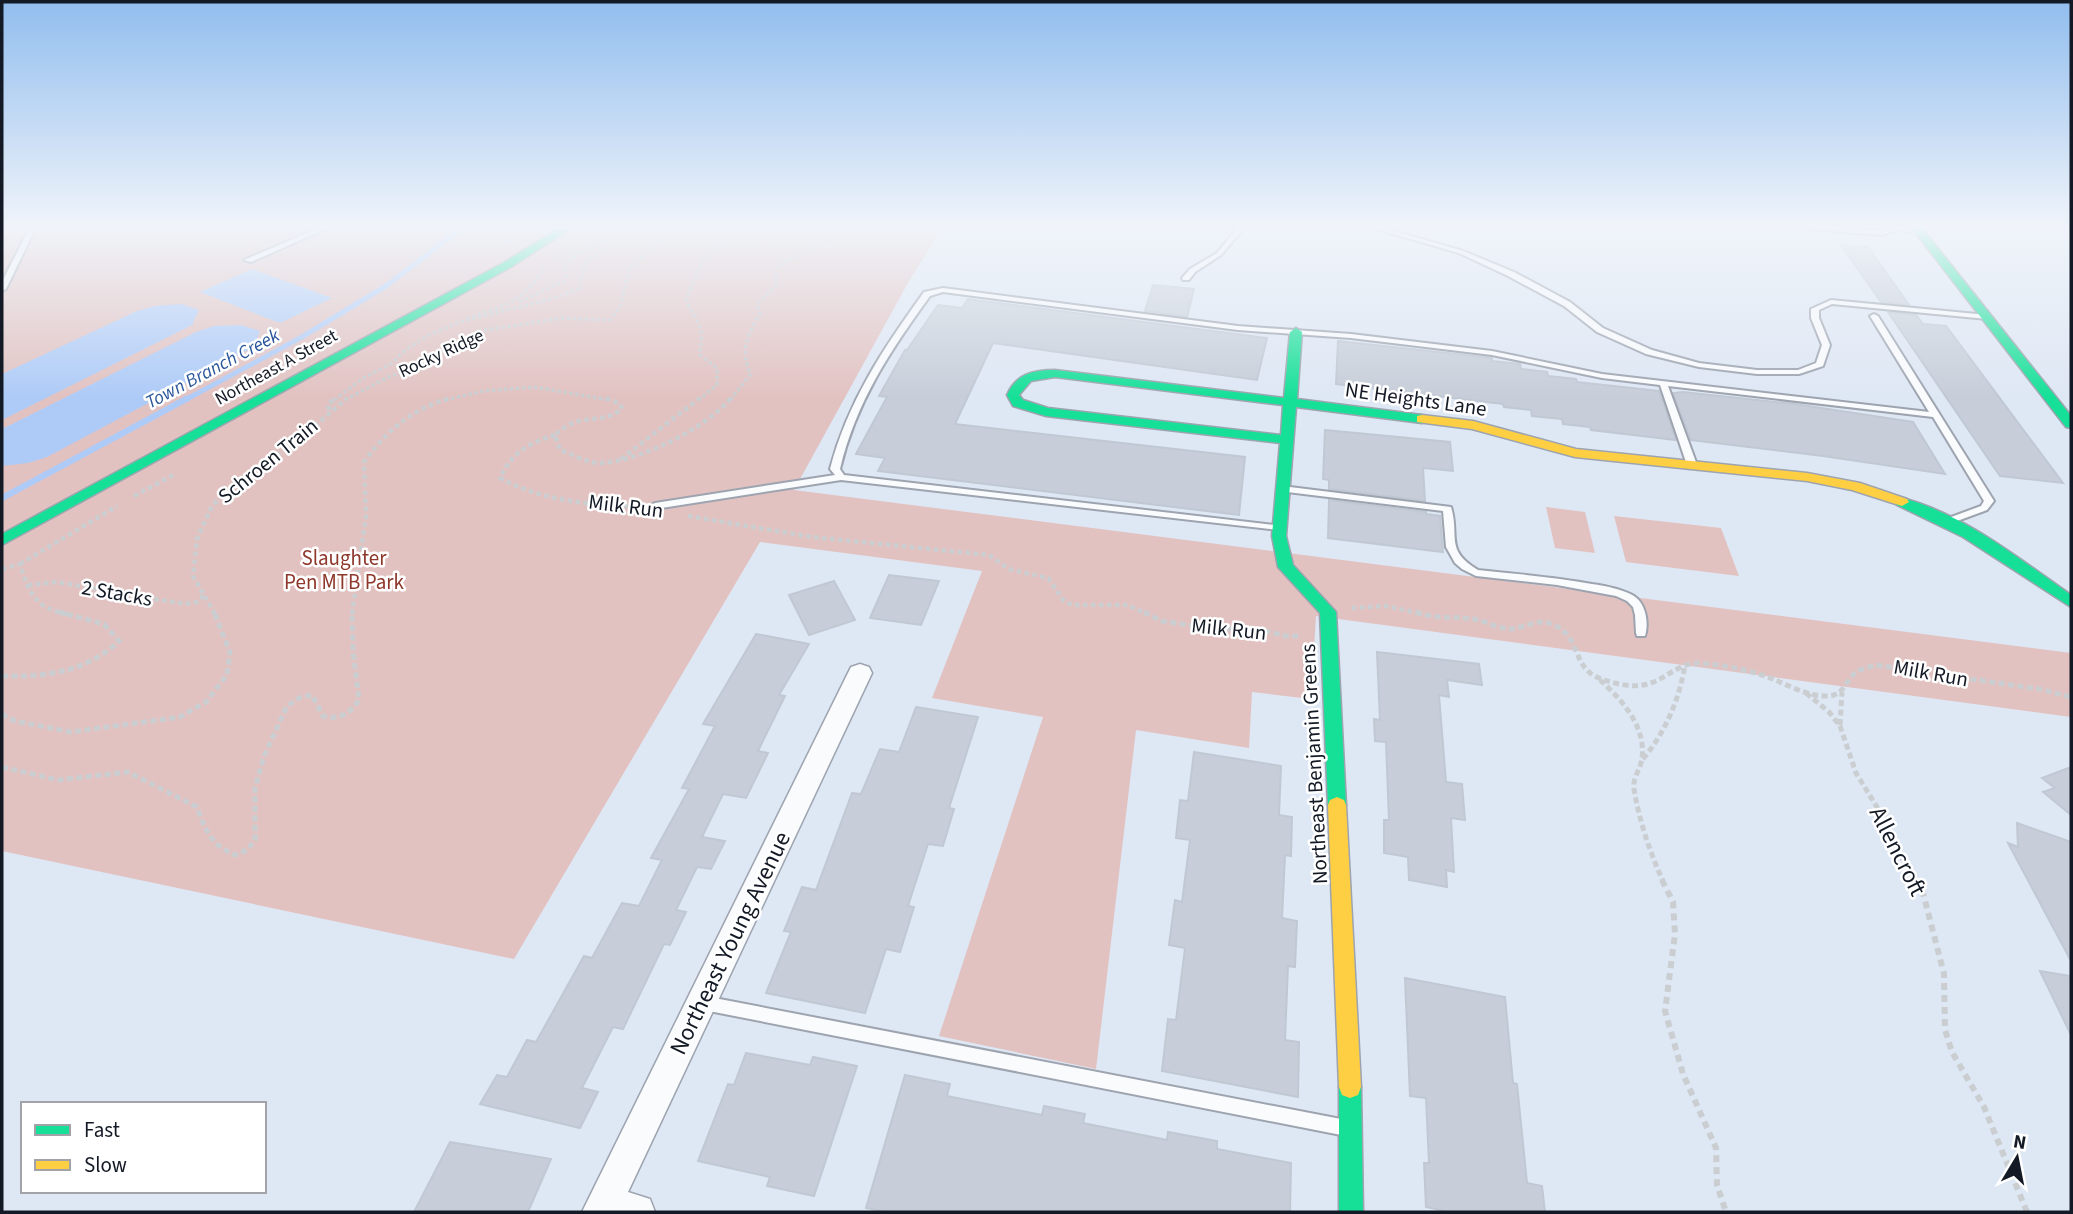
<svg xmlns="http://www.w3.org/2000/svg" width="2073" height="1214" font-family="'Source Sans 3',sans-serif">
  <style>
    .green { fill: #e2c2c1 }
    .water { fill: #aecbf7 }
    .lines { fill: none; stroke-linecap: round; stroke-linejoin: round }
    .stream-far1 { stroke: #aecbf7; stroke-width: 5 }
    .stream { stroke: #aecbf7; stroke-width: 6 }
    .building { fill: #c7ced9; stroke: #c0c8d3; stroke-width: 2 }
    .lane-casing { stroke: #9da4af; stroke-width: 4 }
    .street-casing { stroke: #9da4af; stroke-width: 3 }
    .fast-casing { stroke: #9da4af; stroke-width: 3 }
    .slow-casing { stroke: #9da4af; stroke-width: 3 }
    .path-far3 { stroke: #cbced1; stroke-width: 3.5; stroke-dasharray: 3.5 2.5; stroke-linecap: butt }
    .path-far2 { stroke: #cbced1; stroke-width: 4.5; stroke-dasharray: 4.5 3.5; stroke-linecap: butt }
    .path-far1 { stroke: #cbced1; stroke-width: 5; stroke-dasharray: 6 3.5; stroke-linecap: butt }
    .path { stroke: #cbced1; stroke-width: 6; stroke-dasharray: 7 5; stroke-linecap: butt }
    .lane { fill: #fafbfd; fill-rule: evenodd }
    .street { fill: #fafbfd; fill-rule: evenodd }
    .fast { fill: #16e098; fill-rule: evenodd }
    .slow { fill: #ffcf43; fill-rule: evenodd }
    .labels { text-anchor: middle; stroke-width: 5; stroke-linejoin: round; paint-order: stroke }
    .far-street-label { font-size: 18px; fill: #131a25; stroke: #fff }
    .far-water-label { font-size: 19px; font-style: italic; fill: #2a569b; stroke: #fff }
    .street-label { font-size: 21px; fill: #131a25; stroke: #fff }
    .park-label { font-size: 21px; fill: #8e372b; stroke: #fff }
    .near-street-label { font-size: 24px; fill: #131a25; stroke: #fff }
  </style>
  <rect width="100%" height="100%" fill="#dee7f4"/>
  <path class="green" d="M 2,227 L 943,227 L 909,281 L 794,490 L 2071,653 L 2071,717 L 1316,616 L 1311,699 L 1252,692 L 1249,748 L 1136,730 L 1096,1069 L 939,1036 L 1043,717 L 932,698 L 982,571 L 760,542 L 514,959 L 2,851 Z
    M 1546,507 L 1585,512 L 1595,553 L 1555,548 Z
    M 1614,516 L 1721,528 L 1739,576 L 1626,562 Z"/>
  <path class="water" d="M 252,269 L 332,298 L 280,323 L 200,292 Z
    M 181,304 L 199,310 L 192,325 L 2,420 L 2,374 L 137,311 L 154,306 Z
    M 241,325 L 260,331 L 254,347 L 47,457 L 28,463 L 2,466 L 2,429 L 196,332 L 214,326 Z"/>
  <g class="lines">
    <path class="stream-far1" d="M 185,400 L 300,338 L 386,286 L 463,227"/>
    <path class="stream" d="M 2,498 L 188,398"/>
  </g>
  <path class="building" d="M 1841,245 L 1868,247 L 1909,305 L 1881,302 Z
    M 1153,285 L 1194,289 L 1187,317 L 1145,311 Z
    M 968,299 L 1267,338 L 1257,380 L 993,343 L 955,424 L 1245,457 L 1239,515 L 878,471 L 885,458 L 856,454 L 887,397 L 879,396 L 905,350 L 907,350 L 938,305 L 962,308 Z
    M 1888,312 L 1916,315 L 1923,324 L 1946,326 L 2063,483 L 2000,476 Z
    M 1338,341 L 1492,358 L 1492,361 L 1520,364 L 1521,369 L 1547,372 L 1548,376 L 1576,379 L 1577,382 L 1659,391 L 1676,440 L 1591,430 L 1590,427 L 1563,424 L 1562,419 L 1532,416 L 1531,410 L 1504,407 L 1503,404 L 1336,384 Z
    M 1683,392 L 1795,404 L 1913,422 L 1945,474 L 1823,456 L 1691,440 L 1673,393 Z
    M 1325,430 L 1450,442 L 1453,471 L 1423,468 L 1425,501 L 1329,489 L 1329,480 L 1323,479 Z
    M 1329,500 L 1426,512 L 1426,514 L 1440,516 L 1443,552 L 1328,538 Z
    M 889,575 L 939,581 L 921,625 L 870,618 Z
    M 834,581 L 855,620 L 809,635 L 789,595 Z
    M 756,634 L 809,644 L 779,695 L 785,696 L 758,751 L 768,753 L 746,798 L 723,794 L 702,837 L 725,841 L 711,869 L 697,867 L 676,910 L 686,912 L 670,945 L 664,944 L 623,1029 L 613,1027 L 582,1088 L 598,1092 L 580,1128 L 480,1104 L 497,1075 L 507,1077 L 527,1040 L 536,1042 L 584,956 L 592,958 L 622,903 L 639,906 L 662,860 L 651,858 L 689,789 L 682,788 L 715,726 L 703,724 Z
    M 1377,652 L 1479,664 L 1482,685 L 1447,680 L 1449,697 L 1439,695 L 1446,782 L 1462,784 L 1465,820 L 1451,818 L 1454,872 L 1446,870 L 1447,887 L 1409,880 L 1408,857 L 1384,853 L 1384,820 L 1389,820 L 1386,742 L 1375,741 L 1374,719 L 1380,720 Z
    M 916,707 L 978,717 L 949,808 L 954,809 L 943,846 L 928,844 L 908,906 L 914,907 L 900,952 L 886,949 L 865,1013 L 766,993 L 791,932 L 784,931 L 802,887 L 816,890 L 852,793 L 861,794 L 880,749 L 899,752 Z
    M 1194,752 L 1281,766 L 1279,815 L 1292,817 L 1291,856 L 1285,855 L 1282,918 L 1297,921 L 1295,967 L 1288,966 L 1285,1040 L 1299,1042 L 1298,1097 L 1162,1071 L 1168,1019 L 1176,1020 L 1185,948 L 1169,945 L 1175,900 L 1182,902 L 1190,840 L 1176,838 L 1180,800 L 1188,801 Z
    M 2071,767 L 2071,815 L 2043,792 L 2055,788 L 2042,778 Z
    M 2017,823 L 2071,842 L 2071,961 L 2008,843 L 2018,847 Z
    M 2040,971 L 2071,976 L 2071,1035 Z
    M 1405,978 L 1505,997 L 1513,1083 L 1517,1084 L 1527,1183 L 1542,1186 L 1545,1212 L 1449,1212 L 1426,1207 L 1424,1163 L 1429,1163 L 1426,1098 L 1410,1096 Z
    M 746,1053 L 810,1065 L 813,1057 L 857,1066 L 814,1196 L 767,1186 L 770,1177 L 698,1161 L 728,1084 L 734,1085 Z
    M 905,1075 L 950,1084 L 947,1096 L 1042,1115 L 1044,1106 L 1085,1114 L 1083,1123 L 1167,1140 L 1168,1132 L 1217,1141 L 1217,1149 L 1291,1163 L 1290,1212 L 887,1212 L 866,1208 Z
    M 450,1142 L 551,1159 L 528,1212 L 414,1212 Z"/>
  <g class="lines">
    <defs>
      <path id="lane" d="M 30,227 L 36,227 L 6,289 L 2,291 L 2,282 Z
        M 321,227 L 330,227 L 251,262 L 244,260 Z
        M 1238,227 L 1245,227 L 1221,255 L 1195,272 L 1189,280 L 1183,280 L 1182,278 L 1190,269 L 1217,253 Z
        M 1369,227 L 1380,227 L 1463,251 L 1514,272 L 1570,302 L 1603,328 L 1652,350 L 1699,363 L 1757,370 L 1798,370 L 1816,363 L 1822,345 L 1811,318 L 1811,309 L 1831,300 L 1987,315 L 1991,317 L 1987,319 L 1832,304 L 1819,310 L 1819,318 L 1830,345 L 1823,366 L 1799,374 L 1757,374 L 1699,367 L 1646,354 L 1597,332 L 1564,306 L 1508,276 L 1459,253 Z
        M 1807,227 L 1834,227 L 1881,231 L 1900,227 L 1908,228 L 1881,235 L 1810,229 Z
        M 943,288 L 1238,326 L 1351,334 L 1492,351 L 1602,374 L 1929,412 L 1870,316 L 1874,314 L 1878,316 L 1994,501 L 1987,510 L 1949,524 L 1943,524 L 1941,522 L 1943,520 L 1981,506 L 1984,501 L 1933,417 L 1668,386 L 1697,465 L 1692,468 L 1687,465 L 1660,385 L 1602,378 L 1492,355 L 1351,338 L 1238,330 L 943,292 L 930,296 C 890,351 856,402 840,469 L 844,475 L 1275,525 L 1280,528 L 1278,530 L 841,480 L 655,509 L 652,508 L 650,506 L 655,503 L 835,475 L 830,469 C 848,401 883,349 924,292 Z
        M 1282,486 L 1451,507 C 1460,536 1444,550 1478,570 C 1516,574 1555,577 1592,584 C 1606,586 1622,589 1634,596 C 1646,604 1649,623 1645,636 L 1637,636 L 1636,633 L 1635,615 L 1633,607 L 1627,601 L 1616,596 L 1557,585 L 1476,576 L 1462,569 L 1455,563 L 1446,547 L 1443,511 L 1279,491 L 1277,489 L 1279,487 Z
        M 704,996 L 1341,1119 L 1347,1121 L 1349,1127 L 1347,1133 L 1341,1135 L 704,1010 L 699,1008 L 697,1003 L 699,998 Z"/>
      <path id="street" d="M 1894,227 L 1924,227 L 1926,230 L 1919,234 L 1896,230 Z
        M 860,664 L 869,667 L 872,673 L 628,1192 L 650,1199 L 655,1212 L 582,1212 L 848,673 L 851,667 Z"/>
      <path id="fast" d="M 561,227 L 573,227 L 511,267 L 2,545 L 2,534 L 503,263 Z
        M 1911,227 L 1921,227 L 2071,416 L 2071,428 L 2066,427 Z
        M 1296,328 L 1302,332 L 1297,399 L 1422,415 L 1428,419 L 1422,423 L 1296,407 L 1286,536 L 1293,565 L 1336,612 L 1346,805 L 1344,810 L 1337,813 L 1330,810 L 1328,805 L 1320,613 L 1278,567 L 1272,536 L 1280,443 L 1046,416 L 1013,406 L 1007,395 C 1016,374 1033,370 1055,370 L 1284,398 L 1290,332 ZM 1055,377 L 1283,405 L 1281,435 L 1048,408 L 1023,400 L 1019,395 L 1031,381 Z
        M 1902,498 C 1964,514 2019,559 2071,595 L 2071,607 L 1963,537 L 1897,505 L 1895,502 L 1897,499 Z
        M 1350,1076 L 1358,1079 L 1361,1087 L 1363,1212 L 1339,1212 L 1339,1087 L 1342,1079 Z"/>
      <path id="slow" d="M 1422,415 L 1473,421 L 1576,449 L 1807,473 L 1860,483 L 1907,499 L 1909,502 L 1902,506 L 1852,490 L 1807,481 L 1575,457 L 1472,429 L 1417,422 L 1417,416 Z
        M 1337,797 L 1344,800 L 1346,805 L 1361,1087 L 1358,1095 L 1350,1098 L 1342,1095 L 1339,1087 L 1328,805 L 1330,800 Z"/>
    </defs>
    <use href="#lane" class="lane-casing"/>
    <use href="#street" class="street-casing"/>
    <use href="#fast" class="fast-casing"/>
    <use href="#slow" class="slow-casing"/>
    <path class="path-far3" d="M 506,242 L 513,227
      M 557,257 L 587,250 L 602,242
      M 519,302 L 566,280 L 565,264 L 579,253
      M 466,319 C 506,304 522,305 545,266
      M 334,400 L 362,379 L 392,363 L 405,350 L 429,335 L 459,322 L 551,299 L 579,288 L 585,262 L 599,252 L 602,243 L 622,227
      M 345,400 L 388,377 L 422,365 L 449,346 L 480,331 L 562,318 L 610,320 L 620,307 L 629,268 L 675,227
      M 445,400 L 484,391 L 534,387 L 610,400
      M 698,400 L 717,385 L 717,368 L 699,354 C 709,320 685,312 687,297 L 706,253 L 720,245 L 722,238 L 734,227
      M 730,400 L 751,374 C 739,351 748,334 760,314 L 757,305 L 776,285 L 776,269 L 784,262 L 826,242 L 828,227"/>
    <path class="path-far2" d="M 606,398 L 620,404 L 622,409 C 598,427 581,410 555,435 L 560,450 C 572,454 589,464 601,463 C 641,461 706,428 731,398
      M 329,410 L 328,404 L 336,398
      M 555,435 C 529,443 512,452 500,478 C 542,501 594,506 642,506
      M 621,459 L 700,398
      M 134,496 L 175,474
      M 688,516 L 812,537 L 989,555 L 1009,569 L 1048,578 L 1064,601 L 1072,605 L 1128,605 L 1147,614
      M 20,564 L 117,506
      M 2,569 L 20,564 C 29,593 35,608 67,614
      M 28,585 L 57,582 L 185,604 L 197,602 L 204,595
      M 1352,608 L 1386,606 L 1422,614
      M 215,614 L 193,576 L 197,539 L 211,508 L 226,490 L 300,439 L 347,398
      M 352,614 L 366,516 L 364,462 C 388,429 411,410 450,398"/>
    <path class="path-far1" d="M 1144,612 L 1162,621 L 1214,629 L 1254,628 L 1286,636 L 1302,636
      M 1416,612 C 1441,620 1452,616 1474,619 C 1486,621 1499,629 1510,629 C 1524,628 1538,618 1552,624 C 1582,636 1571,667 1599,678 C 1614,684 1636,689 1651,683 C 1668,677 1681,662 1700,663 C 1724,665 1750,670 1773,679 C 1790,686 1809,697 1829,696 C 1844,695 1846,680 1856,672 C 1861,669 1870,667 1876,665 L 2039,689 L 2071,697
      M 2,676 C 46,677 86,672 119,641 L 104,624 L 59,612
      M 1600,680 C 1622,700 1646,726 1642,758 C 1641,768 1632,779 1634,789 C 1639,820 1650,853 1663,881
      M 1806,693 L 1829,712 L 1840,726 L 1856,773 L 1880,812 L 1890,839 L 1916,881
      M 2,714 L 15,721 L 71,732 L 180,717 L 206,702 L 227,675 L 230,652 L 214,612
      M 1840,725 L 1842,692
      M 1643,759 C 1666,731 1679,700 1685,665
      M 2,767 L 58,780 L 128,772 L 197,807 C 205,830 211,845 235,855 L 247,850 L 255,840 L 255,788 L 264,756 L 287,706 L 301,697 L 312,695 L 323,716 C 340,720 349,714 359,700 L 353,651 L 352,612"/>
    <path class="path" d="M 1662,880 L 1673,902 L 1675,934 L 1665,1011 L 1683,1074 L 1716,1148 L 1717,1185 L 1726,1212
      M 1915,880 L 1923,893 L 1944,974 L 1945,1030 L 1952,1052 L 1984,1107 L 2027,1212"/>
    <use href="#lane" class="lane"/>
    <use href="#street" class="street"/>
    <use href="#fast" class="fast"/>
    <use href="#slow" class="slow"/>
  </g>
  <linearGradient id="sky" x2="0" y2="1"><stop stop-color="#91bdee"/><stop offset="0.57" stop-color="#f0f4fa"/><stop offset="1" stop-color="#f0f4fa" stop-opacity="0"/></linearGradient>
  <rect width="2073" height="397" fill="url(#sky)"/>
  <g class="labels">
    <g class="far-street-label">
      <text transform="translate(441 353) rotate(-25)" y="6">Rocky Ridge</text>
      <text transform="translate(276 367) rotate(-29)" y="6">Northeast A Street</text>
    </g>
    <g class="far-water-label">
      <text transform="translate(212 368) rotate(-28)" y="7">Town Branch Creek</text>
    </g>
    <g class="street-label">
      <text transform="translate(1416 399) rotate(8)" y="7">NE Heights Lane</text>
      <text transform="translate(268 461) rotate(-39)" y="7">Schroen Train</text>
      <text transform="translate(626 506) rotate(7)" y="7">Milk Run</text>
      <text transform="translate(117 593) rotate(10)" y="7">2 Stacks</text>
      <text transform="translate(1229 629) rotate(6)" y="7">Milk Run</text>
      <text transform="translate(1931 673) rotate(10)" y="7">Milk Run</text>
      <text transform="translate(1314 764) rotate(-93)" y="7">Northeast Benjamin Greens</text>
    </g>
    <g class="park-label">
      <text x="344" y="565">Slaughter<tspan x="344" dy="24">Pen MTB Park</tspan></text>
    </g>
    <g class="near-street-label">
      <text transform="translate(1898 851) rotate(63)" y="8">Allencroft</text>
      <text transform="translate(730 943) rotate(-64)" y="8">Northeast Young Avenue</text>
    </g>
  </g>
  <rect width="2073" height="1214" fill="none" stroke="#131a25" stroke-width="7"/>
  <rect x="21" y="1102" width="245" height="91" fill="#ffffff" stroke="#a1a3a8" stroke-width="2"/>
  <rect x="35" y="1125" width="35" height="10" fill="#16e098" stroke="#a1a3a8" stroke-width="2"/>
  <text x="84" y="1137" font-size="21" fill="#131a25">Fast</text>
  <rect x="35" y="1160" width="35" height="10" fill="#ffcf43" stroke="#a1a3a8" stroke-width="2"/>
  <text x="84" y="1172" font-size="21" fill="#131a25">Slow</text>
  <g transform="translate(2017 1158) rotate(10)" stroke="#ffffff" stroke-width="5" paint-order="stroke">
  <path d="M0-5L12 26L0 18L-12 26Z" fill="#131a25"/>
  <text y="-10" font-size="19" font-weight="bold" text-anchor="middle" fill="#131a25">N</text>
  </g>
</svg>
